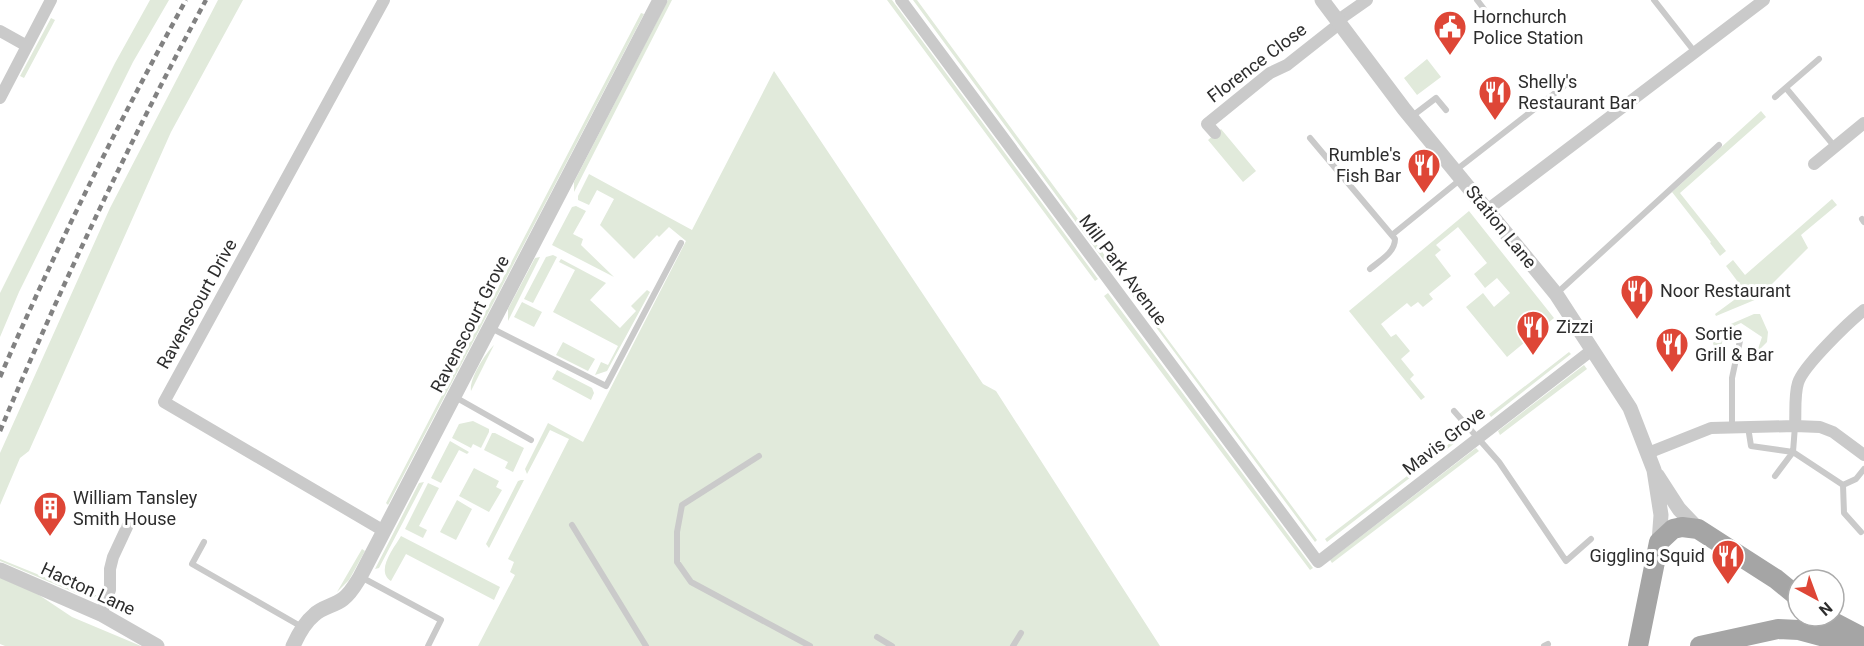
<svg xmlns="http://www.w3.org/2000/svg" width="1864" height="646" font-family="Roboto,sans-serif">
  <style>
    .green { fill: #e1eadb }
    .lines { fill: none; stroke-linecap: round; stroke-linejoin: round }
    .service { stroke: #cacaca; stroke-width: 6 }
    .minor { stroke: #cacaca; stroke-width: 12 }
    .tertiary { stroke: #cacaca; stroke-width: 15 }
    .primary { stroke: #a5a5a5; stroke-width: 20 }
    .rail { stroke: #828282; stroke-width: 4.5; stroke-dasharray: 6 4.5; stroke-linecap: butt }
    .labels { text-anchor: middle; stroke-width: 6; stroke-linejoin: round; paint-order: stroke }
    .poi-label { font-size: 18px; fill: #2d2d2d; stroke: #fff; text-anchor: start }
    .street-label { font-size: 18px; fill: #2d2d2d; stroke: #fff }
  </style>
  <rect width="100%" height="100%" fill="#fff"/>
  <path class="green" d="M 150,0 L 169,0 L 133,62 L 19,292 L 0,337 L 0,293 L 115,63 Z
    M 218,0 L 243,0 L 171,132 L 29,451 L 20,458 L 0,505 L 0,453 L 110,208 Z
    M 668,0 L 672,0 L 574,192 L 574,182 Z
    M 887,0 L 892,0 L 1098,279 L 1095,281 Z
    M 913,0 L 917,0 L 1114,268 L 1111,270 Z
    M 641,13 L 644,14 L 388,505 L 386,503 Z
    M 51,18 L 55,20 L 24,78 L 20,76 Z
    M 1427,59 L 1441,77 L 1417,95 L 1404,78 Z
    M 774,71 L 983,384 L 996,391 L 1160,646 L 478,646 L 515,575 L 510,572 L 514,562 L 508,559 L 569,439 L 550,430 L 527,474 L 525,469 L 548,423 L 583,442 L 686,241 L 669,227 L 659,237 L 657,235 L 634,259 L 600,225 L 614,199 L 597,190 L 589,205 L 578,200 L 578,196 L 589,174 L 692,230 Z
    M 1761,111 L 1766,117 L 1680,193 L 1726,251 L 1720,256 L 1710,243 L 1711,242 L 1672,192 Z
    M 1221,129 L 1256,171 L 1243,182 L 1208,140 Z
    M 1832,199 L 1837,205 L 1801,235 L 1808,248 L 1757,299 L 1716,316 L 1715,314 L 1749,289 L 1741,286 L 1726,266 L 1733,260 L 1745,275 Z
    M 576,206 L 586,211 L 573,234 L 583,239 L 581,245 L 614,277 L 552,245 L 572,207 Z
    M 1469,211 L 1554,318 L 1507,357 L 1466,307 L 1483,293 L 1494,307 L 1510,293 L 1497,278 L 1485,288 L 1474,274 L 1487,263 L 1458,227 L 1436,245 L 1441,250 L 1435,255 L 1451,276 L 1429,294 L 1433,299 L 1423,307 L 1418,302 L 1411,307 L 1407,303 L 1381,324 L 1391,337 L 1396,334 L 1410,351 L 1401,359 L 1414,375 L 1410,379 L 1425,397 L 1421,400 L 1349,311 Z
    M 553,255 L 557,257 L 533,303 L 524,299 L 546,257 Z
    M 540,257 L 508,321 L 508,309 L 535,258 Z
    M 561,259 L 606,283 L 590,300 L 620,328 L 636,311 L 631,306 L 647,290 L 650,292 L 607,371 L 595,375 L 601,362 L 608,365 L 618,346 L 553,312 L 575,270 L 559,262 Z
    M 1129,287 L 1317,540 L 1315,542 L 1127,288 Z
    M 1108,293 L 1313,568 L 1310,570 L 1104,296 Z
    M 522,302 L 542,312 L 534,327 L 514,317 Z
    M 1754,314 L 1760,314 L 1768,332 L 1767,342 L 1757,352 L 1762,337 L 1741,323 L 1725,330 L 1718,360 L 1710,333 Z
    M 563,342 L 595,359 L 588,371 L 556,355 Z
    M 494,345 L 471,391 C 469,379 485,354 494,345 Z
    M 1569,352 L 1571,354 L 1491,417 L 1489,414 Z
    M 1584,365 L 1587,369 L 1500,435 L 1498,431 Z
    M 557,370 L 592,388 L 594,393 L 591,400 L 552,379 Z
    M 473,421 L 489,429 L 489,432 L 481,448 L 473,444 L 471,448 L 452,438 L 459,424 Z
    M 492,433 L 495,433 L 524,448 L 513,472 L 505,468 L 508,462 L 484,450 Z
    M 1458,437 L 1460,439 L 1327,542 L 1325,539 Z
    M 450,441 L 469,452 L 467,454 L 459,450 L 441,483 L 431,478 Z
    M 1476,448 L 1479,451 L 1332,563 L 1330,560 Z
    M 474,468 L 499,481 L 496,487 L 502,490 L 489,512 L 459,496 Z
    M 521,480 L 524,480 L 489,548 L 486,544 L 518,481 Z
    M 424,482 L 379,568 L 375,569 L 419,483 Z
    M 428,483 L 439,488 L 419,526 L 427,530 L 423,538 L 405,529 Z
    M 457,500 L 472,509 L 456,540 L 440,532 Z
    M 401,536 L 500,587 L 494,600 L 406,554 L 391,581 C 375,571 394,548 401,536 Z
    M 362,549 L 365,551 L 349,580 L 337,592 Z
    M 0,559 L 81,592 L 90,595 L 98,595 L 93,598 L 78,594 L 0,561 Z
    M 0,577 L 33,591 L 72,617 L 141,646 L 5,646 L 0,644 Z"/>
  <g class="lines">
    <path class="service" d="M 1477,0 L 1484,9
      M 1654,0 L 1694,51
      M 1786,88 L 1835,147
      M 1775,97 L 1819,59
      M 1411,117 L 1436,98 L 1446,110
      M 1310,138 L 1395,239 C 1395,253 1379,261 1370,269
      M 1456,170 L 1564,86
      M 1862,219 L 1864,222
      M 1392,235 L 1461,179
      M 1556,294 L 1719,145
      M 491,328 L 606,386 L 681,243
      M 455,397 L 531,440
      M 1454,411 L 1499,462 L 1566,561 L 1591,539
      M 1732,426 L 1732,378 L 1741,336
      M 1748,427 L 1751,446 L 1793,452 L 1795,426
      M 759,456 L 682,505 L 677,532 L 677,562 L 691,582 L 810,646
      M 1775,476 L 1793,452 L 1843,485 L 1856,479 L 1864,469
      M 1843,485 L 1844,513 L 1861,532
      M 572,525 L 646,646
      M 204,542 L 192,564 L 302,627
      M 361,577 L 441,620 L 428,646
      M 877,637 L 892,646
      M 1013,646 L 1021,633
      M 1544,646 L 1548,644"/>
    <path class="minor" d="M 901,0 L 1318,562 L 1592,350
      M 1337,21 L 1367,0
      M 0,31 L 27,46
      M 0,98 L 51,0
      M 1215,133 L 1207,124 L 1270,73 L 1287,65 L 1339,24
      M 1814,164 L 1864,123
      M 1487,210 L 1764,0
      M 1795,426 C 1796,413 1794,396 1798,383 C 1803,366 1849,322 1864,310
      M 1648,453 L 1711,428 L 1795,426 L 1820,427 L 1833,432 L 1864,455
      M 384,531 L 164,402 L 384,0
      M 101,614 L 110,590 L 110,569 L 113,557 L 127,527"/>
    <path class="tertiary" d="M 1322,0 L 1404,109 L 1556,294 L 1630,408 L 1654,470 L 1661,515 L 1659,542
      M 1657,475 L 1679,509 L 1698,529
      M 0,570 L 101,614 L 157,646
      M 293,646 C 298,635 304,623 314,615 C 322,607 334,606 343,599 C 351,593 355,585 360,577 L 660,0"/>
    <path class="primary" d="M 1822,616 L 1862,637
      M 1638,646 L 1659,542 L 1673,529 L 1682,527 L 1698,529 L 1776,579 L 1798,597
      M 1700,646 L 1778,629 L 1799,630 L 1832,639 L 1864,641"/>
    <path class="rail" d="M 0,377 C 56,248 118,123 186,0
      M 0,431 C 62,284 130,140 206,0"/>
  </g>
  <defs>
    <symbol id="civic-pin" viewBox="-11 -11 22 30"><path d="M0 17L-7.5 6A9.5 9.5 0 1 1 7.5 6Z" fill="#de4636" stroke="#fff"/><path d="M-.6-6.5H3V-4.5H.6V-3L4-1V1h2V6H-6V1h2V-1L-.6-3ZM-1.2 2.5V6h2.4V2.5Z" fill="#fff"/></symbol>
    <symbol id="restaurant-pin" viewBox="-11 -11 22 30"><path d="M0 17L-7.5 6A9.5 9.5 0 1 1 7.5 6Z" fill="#de4636" stroke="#fff"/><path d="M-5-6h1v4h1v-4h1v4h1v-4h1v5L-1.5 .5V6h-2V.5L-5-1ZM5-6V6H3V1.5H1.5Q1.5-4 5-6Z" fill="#fff"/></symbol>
    <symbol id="building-pin" viewBox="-11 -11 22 30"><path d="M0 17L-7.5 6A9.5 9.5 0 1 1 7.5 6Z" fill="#de4636" stroke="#fff"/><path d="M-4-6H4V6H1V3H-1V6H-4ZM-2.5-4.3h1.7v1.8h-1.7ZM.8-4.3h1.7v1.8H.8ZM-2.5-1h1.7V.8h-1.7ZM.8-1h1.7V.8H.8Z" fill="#fff"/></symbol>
  </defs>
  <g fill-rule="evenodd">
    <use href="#civic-pin" x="1431" y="8" width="38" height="52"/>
    <use href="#restaurant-pin" x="1476" y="73" width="38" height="52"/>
    <use href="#restaurant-pin" x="1405" y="146" width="38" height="52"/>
    <use href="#restaurant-pin" x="1618" y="272" width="38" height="52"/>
    <use href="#restaurant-pin" x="1514" y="308" width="38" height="52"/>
    <use href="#restaurant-pin" x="1653" y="325" width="38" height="52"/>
    <use href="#building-pin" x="31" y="489" width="38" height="52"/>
    <use href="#restaurant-pin" x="1709" y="537" width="38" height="52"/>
  </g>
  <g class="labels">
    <g class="poi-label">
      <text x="1473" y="23">Hornchurch<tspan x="1473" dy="21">Police Station</tspan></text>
      <text x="1518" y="88">Shelly's<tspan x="1518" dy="21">Restaurant Bar</tspan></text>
      <text x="1401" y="161" text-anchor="end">Rumble's<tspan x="1401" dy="21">Fish Bar</tspan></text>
      <text x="1660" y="297">Noor Restaurant</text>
      <text x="1556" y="333">Zizzi</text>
      <text x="1695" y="340">Sortie<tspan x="1695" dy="21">Grill &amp; Bar</tspan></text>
      <text x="73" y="504">William Tansley<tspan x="73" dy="21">Smith House</tspan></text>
      <text x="1705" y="562" text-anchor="end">Giggling Squid</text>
    </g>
    <g class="street-label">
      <text transform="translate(1257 63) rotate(-37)" y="6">Florence Close</text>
      <text transform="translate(1501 227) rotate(51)" y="6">Station Lane</text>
      <text transform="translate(1123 270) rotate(53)" y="6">Mill Park Avenue</text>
      <text transform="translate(197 304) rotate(-61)" y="6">Ravenscourt Drive</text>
      <text transform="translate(470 324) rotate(-63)" y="6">Ravenscourt Grove</text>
      <text transform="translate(1444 441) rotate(-38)" y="6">Mavis Grove</text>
      <text transform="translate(88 589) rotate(25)" y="6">Hacton Lane</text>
    </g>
  </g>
  <g transform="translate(1816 598) rotate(139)"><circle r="28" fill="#ffffff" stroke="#ababab" stroke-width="1.5"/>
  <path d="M0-4.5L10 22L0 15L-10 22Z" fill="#de4636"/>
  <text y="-9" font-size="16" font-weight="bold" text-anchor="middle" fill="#2d2d2d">N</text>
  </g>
</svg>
